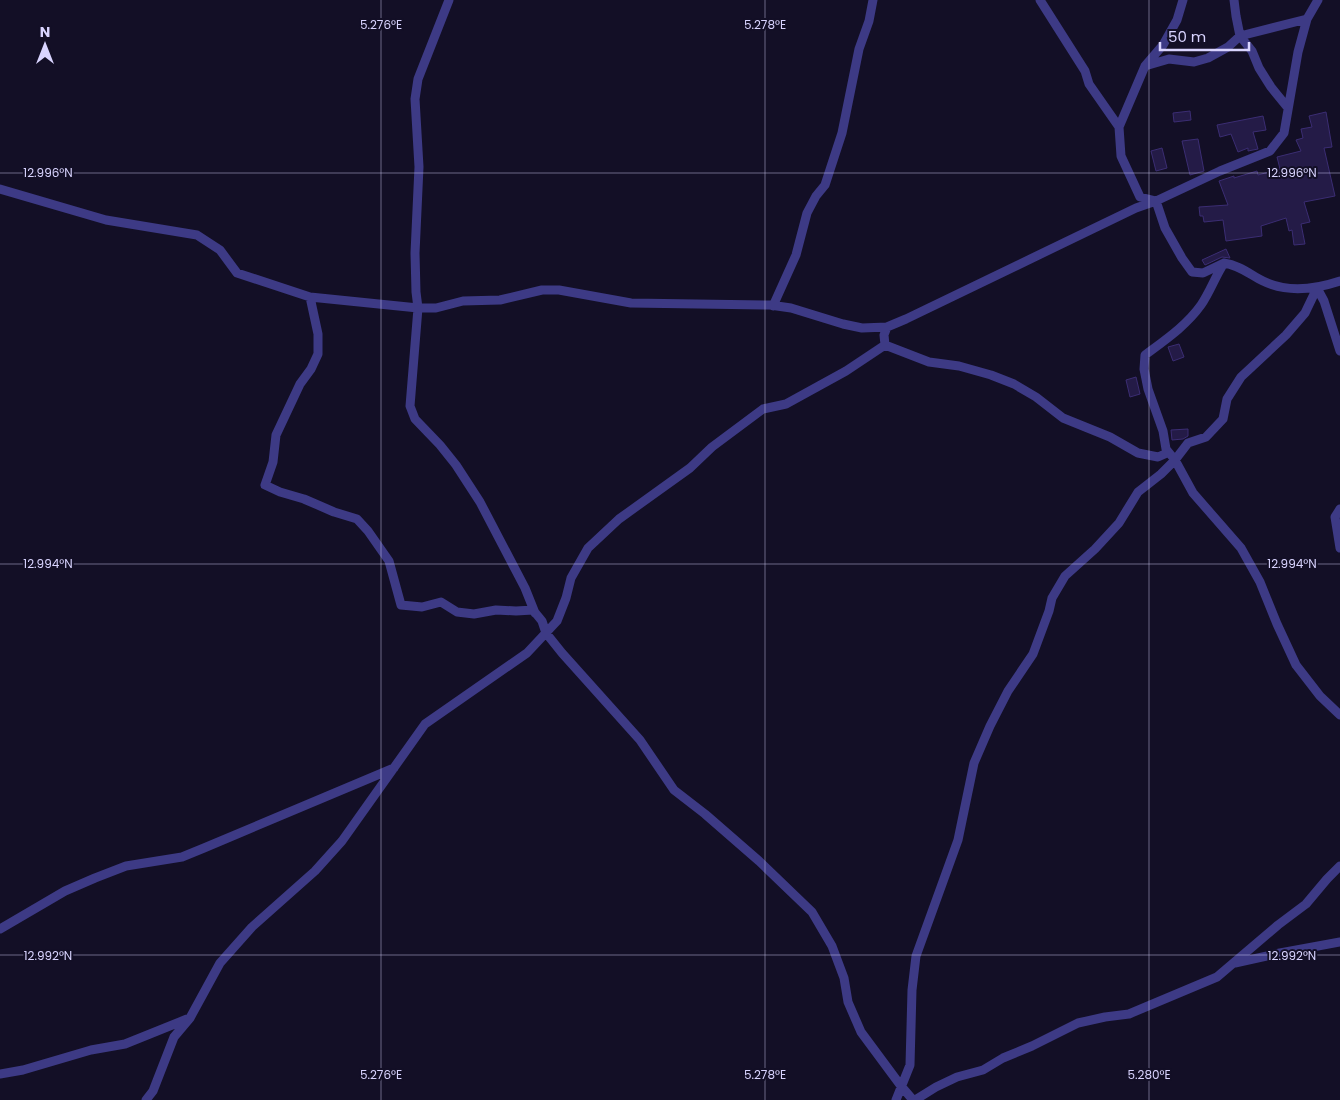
<svg xmlns="http://www.w3.org/2000/svg" width="1340" height="1100" font-family="Poppins,sans-serif">
  <style>
    .building { fill: #241b47; stroke: #3b2d73 }
    .lines { fill: none; stroke-linecap: round; stroke-linejoin: round }
    .street { stroke: #3d3a85; stroke-width: 9 }
    .ticks { fill: none; stroke: #d9d4ff; stroke-width: 1; stroke-opacity: 0.45 }
    .ticks-label { font-size: 12px; text-anchor: middle; fill: #d9d4ff; stroke: #130f26; stroke-width: 4; stroke-linejoin: round; paint-order: stroke }
  </style>
  <rect width="100%" height="100%" fill="#130f26"/>
  <path class="building" d="M 1190,111 L 1191,120 L 1174,122 L 1173,113 Z
    M 1326,112 L 1332,147 L 1324,148 L 1335,196 L 1304,202 L 1310,222 L 1301,224 L 1305,244 L 1294,245 L 1292,230 L 1289,231 L 1286,218 L 1261,226 L 1262,236 L 1226,241 L 1223,220 L 1204,222 L 1203,216 L 1200,216 L 1199,207 L 1228,205 L 1219,181 L 1234,176 L 1234,178 L 1257,171 L 1258,175 L 1280,169 L 1277,157 L 1301,151 L 1296,140 L 1303,138 L 1301,129 L 1312,127 L 1309,116 Z
    M 1263,116 L 1266,130 L 1253,132 L 1258,149 L 1248,151 L 1248,148 L 1238,152 L 1231,134 L 1220,137 L 1217,125 Z
    M 1198,139 L 1204,171 L 1190,175 L 1182,141 Z
    M 1162,148 L 1167,168 L 1156,171 L 1151,151 Z
    M 1226,249 L 1230,258 L 1222,257 L 1205,265 L 1202,260 Z
    M 1179,344 L 1184,357 L 1173,361 L 1168,347 Z
    M 1136,377 L 1140,394 L 1130,397 L 1126,380 Z
    M 1188,429 L 1188,436 L 1183,439 L 1172,440 L 1171,430 Z"/>
  <g class="lines">
    <path class="street" d="M 449,0 L 418,79 L 415,99 L 419,167 L 415,253 L 416,292 L 418,308 L 410,406 L 415,419 L 440,445 L 456,465 L 480,502 L 525,588 L 535,613
      M 1040,0 L 1085,71 L 1089,84 L 1119,127
      M 1183,0 L 1177,20 L 1163,45 L 1145,66 L 1119,127 L 1121,156 L 1140,197 L 1156,201 L 1165,228 L 1182,258 L 1192,272 L 1203,273 L 1224,263 C 1239,265 1251,275 1263,281 C 1287,293 1316,289 1340,281
      M 1234,0 L 1236,16 L 1240,36 L 1252,51 L 1259,68 L 1271,87 L 1288,108
      M 1145,66 L 1169,59 L 1194,62 L 1208,58 L 1228,47 L 1240,36 L 1307,19
      M 0,189 L 106,220 L 197,235 L 220,250 L 237,273 L 310,297 L 418,308 L 436,308 L 463,301 L 500,300 L 542,290 L 559,290 L 631,303 L 770,305 L 791,308 L 843,324 L 862,328 L 887,327 L 906,319 L 1136,208 L 1156,201 L 1220,171 L 1270,151 L 1284,133 L 1298,52 L 1307,19 L 1318,0
      M 1317,288 L 1305,313 L 1286,335 L 1241,377 L 1227,399 L 1223,419 L 1206,437 L 1188,443 L 1175,460 L 1193,493 L 1241,548 L 1260,582 L 1277,624 L 1296,665 L 1320,696 L 1340,715
      M 1317,288 L 1324,301 L 1340,351
      M 310,297 L 318,334 L 318,354 L 311,369 L 300,384 L 276,435 L 273,462 L 265,485 L 280,492 L 304,499 L 334,512 L 357,519 L 368,531 L 389,561 L 401,605 L 422,607 L 441,602 L 457,612 L 474,614 L 496,610 L 516,611 L 533,610 L 542,621 L 546,633 L 562,653 L 640,740 L 674,790 L 705,814 L 759,861 L 812,912 L 832,946 L 844,978 L 848,1002 L 861,1032 L 901,1086 L 913,1100
      M 773,306 L 796,255 L 807,213 L 816,196 L 825,185 L 842,133 L 859,49 L 869,21 L 873,0
      M 887,327 L 884,335 L 885,345 L 929,362 L 959,366 L 991,375 L 1014,384 L 1036,397 L 1063,418 L 1110,437 L 1138,453 L 1158,457 L 1167,453
      M 1340,509 L 1335,517 L 1340,548
      M 0,929 L 65,891 L 95,878 L 126,866 L 182,857 L 204,848 L 394,768
      M 1235,963 L 1280,953 L 1340,942
      M 0,1074 L 23,1070 L 91,1050 L 125,1044 L 187,1019
      M 146,1100 L 153,1091 L 174,1037 L 190,1018 L 220,963 L 252,927 L 315,871 L 342,841 L 425,724 L 527,653 L 557,621 L 566,598 L 571,578 L 588,548 L 619,519 L 690,468 L 712,447 L 763,409 L 786,404 L 846,371 L 885,345
      M 896,1100 L 910,1065 L 912,990 L 916,956 L 958,840 L 974,763 L 990,726 L 1008,691 L 1033,654 L 1049,611 L 1052,598 L 1065,576 L 1095,549 L 1119,523 L 1138,492 L 1161,474 L 1175,460 L 1166,449 L 1163,431 L 1148,389 L 1144,369 L 1145,355 C 1165,340 1186,326 1201,305 C 1210,292 1215,277 1224,263
      M 915,1100 L 936,1087 L 957,1077 L 983,1070 L 1003,1058 L 1032,1046 L 1078,1023 L 1105,1017 L 1129,1014 L 1217,977 L 1278,925 L 1306,904 L 1327,879 L 1340,866"/>
  </g>
  <path class="ticks" d="M 381,0 L 381,1100M 765,0 L 765,1100M 1149,0 L 1149,1100M 0,173 L 1340,173M 0,564 L 1340,564M 0,955 L 1340,955"/>
  <g class="ticks-label">
    <text x="381" y="29">5.276°E</text>
    <text x="765" y="29">5.278°E</text>
    <text x="48" y="177">12.996°N</text>
    <text x="1292" y="177">12.996°N</text>
    <text x="48" y="568">12.994°N</text>
    <text x="1292" y="568">12.994°N</text>
    <text x="48" y="960">12.992°N</text>
    <text x="1292" y="960">12.992°N</text>
    <text x="381" y="1079">5.276°E</text>
    <text x="765" y="1079">5.278°E</text>
    <text x="1149" y="1079">5.280°E</text>
  </g>
  <g transform="translate(45 45)" stroke="#130f26" stroke-width="4" paint-order="stroke">
  <path d="M0-4L9 19L0 12L-9 19Z" fill="#d9d4ff"/>
  <text y="-8" font-size="14" font-weight="bold" text-anchor="middle" fill="#d9d4ff">N</text>
  </g>
  <path d="M1160 42v8h89v-8" fill="none" stroke="#d9d4ff" stroke-width="2.5"/>
  <text x="1168" y="42" font-size="15" fill="#d9d4ff" stroke="#130f26" stroke-width="4" paint-order="stroke">50 m</text>
</svg>
